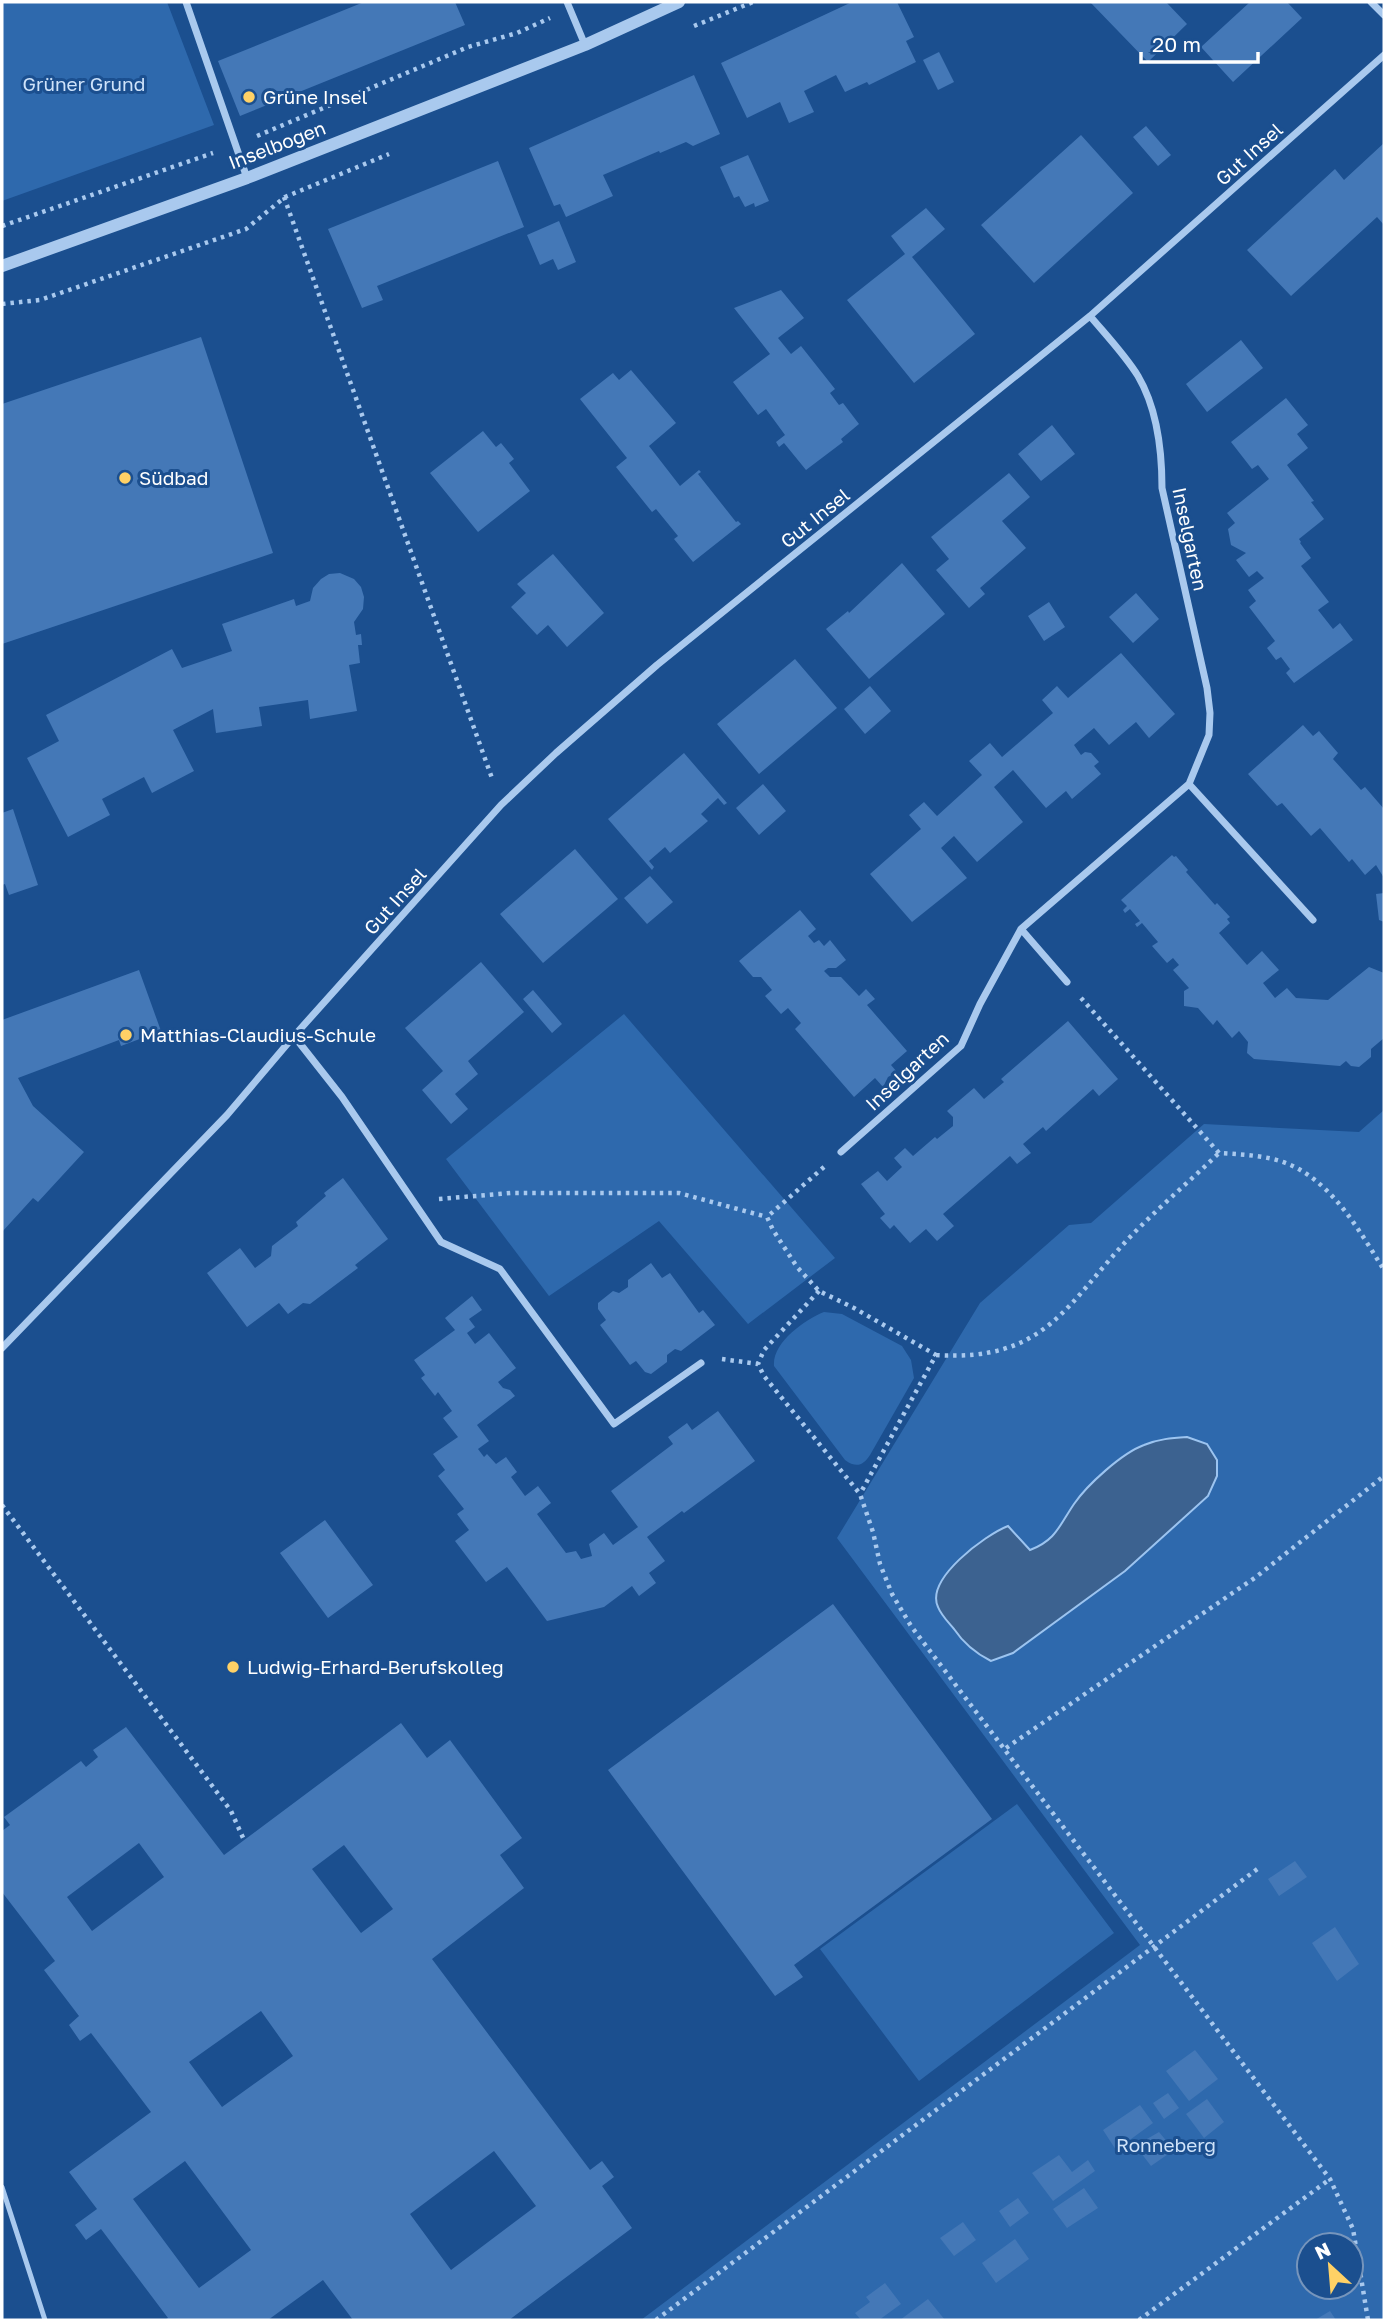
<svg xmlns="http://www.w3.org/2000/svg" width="1386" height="2322" font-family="'Golos Text',sans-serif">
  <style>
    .green { fill: #2e69ad; fill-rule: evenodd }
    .water { fill: #3c6290; stroke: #9cc4f0; stroke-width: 2 }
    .building { fill: #4478b7; fill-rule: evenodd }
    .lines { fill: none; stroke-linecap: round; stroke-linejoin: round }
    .path { stroke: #a9c9ee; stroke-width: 4.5; stroke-dasharray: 3.5 5; stroke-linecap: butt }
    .service { stroke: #a9c9ee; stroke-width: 5 }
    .minor { stroke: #a9c9ee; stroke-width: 7 }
    .tertiary { stroke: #a9c9ee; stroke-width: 12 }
    .poi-dot { fill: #ffd166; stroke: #1b4f8f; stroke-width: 2.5 }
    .labels { text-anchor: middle; stroke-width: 6; stroke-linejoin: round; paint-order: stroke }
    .park-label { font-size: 19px; fill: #cfe3fa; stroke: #1b4f8f }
    .poi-label { font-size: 19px; fill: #fff; stroke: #1b4f8f; text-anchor: start }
    .street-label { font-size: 19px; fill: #fff; stroke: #1b4f8f }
  </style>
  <rect width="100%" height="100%" fill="#1b4f8f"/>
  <path class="green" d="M 2,2 L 167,2 L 214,125 L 2,201 Z
    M 624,1014 L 835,1258 L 748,1324 L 659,1221 L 549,1296 L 446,1159 Z
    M 1384,1110 L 1384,2320 L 641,2320 L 1140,1945 L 837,1538 L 980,1303 L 1069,1225 L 1091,1223 L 1204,1124 L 1359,1132 ZM 1309,2245 L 1351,2245 L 1351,2287 L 1309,2287 Z
    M 824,1312 L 842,1314 L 902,1346 L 911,1360 L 914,1378 L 870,1455 C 863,1466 856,1468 845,1460 L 774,1366 C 772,1343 804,1320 824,1312 Z
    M 1017,1804 L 1114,1933 L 919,2081 L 820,1949 Z"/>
  <path class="water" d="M 1187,1437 L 1207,1444 L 1217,1460 L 1217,1476 L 1208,1496 L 1125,1571 L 1013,1653 L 991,1661 C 975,1653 964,1644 954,1629 C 949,1623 941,1615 938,1607 C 925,1579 985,1535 1008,1526 L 1030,1550 C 1056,1540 1059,1526 1074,1504 C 1087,1485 1122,1453 1144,1445 C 1158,1439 1172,1438 1187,1437 Z"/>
  <path class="building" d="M 364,2 L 455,2 L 465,25 L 240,116 L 218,61 Z
    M 852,2 L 897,2 L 914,37 L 906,41 L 916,62 L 869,85 L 867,82 L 845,92 L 836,75 L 804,91 L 814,112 L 789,123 L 780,102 L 747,118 L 721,63 Z
    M 1090,2 L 1166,2 L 1187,24 L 1148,62 Z
    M 1250,2 L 1287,2 L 1302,18 L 1233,82 L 1201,47 Z
    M 939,52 L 954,82 L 938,90 L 923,60 Z
    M 694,75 L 720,134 L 693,146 L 686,142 L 660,153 L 659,151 L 603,175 L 613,196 L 566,217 L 560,204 L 554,206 L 529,148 Z
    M 1146,126 L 1171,155 L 1158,166 L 1133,137 Z
    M 1081,135 L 1133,193 L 1034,283 L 981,225 Z
    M 1384,143 L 1384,225 L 1377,217 L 1291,296 L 1247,250 L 1335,169 L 1344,180 Z
    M 748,155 L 769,201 L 755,207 L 754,203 L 745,207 L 739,196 L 734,198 L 720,167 Z
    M 498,161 L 524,227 L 377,286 L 383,300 L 362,308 L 328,229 Z
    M 926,208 L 945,229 L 912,257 L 975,334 L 914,383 L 847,300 L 905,254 L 891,236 Z
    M 559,221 L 576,262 L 558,270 L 553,259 L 540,265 L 527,235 Z
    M 781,290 L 804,318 L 778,338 L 791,354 L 801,346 L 835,389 L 830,393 L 839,405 L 843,403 L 859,424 L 841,439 L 843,442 L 806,470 L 784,443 L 779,447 L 776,442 L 785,435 L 766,409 L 758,415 L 733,382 L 770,354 L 734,308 Z
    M 201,337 L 273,553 L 2,644 L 2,404 Z
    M 1241,340 L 1263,368 L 1207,412 L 1186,384 Z
    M 631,370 L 676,423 L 649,446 L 680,486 L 699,470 L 701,472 L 698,474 L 736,522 L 738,521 L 741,524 L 693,562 L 674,539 L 678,536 L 656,509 L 652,512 L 616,467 L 627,458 L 580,399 L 613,373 L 619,380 Z
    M 1286,398 L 1308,425 L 1297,434 L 1308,448 L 1287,465 L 1314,501 L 1311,502 L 1324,519 L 1299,539 L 1301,542 L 1300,543 L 1311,558 L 1301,566 L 1329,602 L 1318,610 L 1333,629 L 1340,623 L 1353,640 L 1294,683 L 1286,673 L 1290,669 L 1281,657 L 1276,660 L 1267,648 L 1275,641 L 1249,607 L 1256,601 L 1248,590 L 1264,578 L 1257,571 L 1249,577 L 1236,560 L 1246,553 L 1231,545 L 1228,529 L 1235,523 L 1227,513 L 1269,479 L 1258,465 L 1252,469 L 1231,442 Z
    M 1052,425 L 1075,454 L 1041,481 L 1018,454 Z
    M 483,431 L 496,447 L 501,443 L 514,459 L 509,463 L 530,491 L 478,532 L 430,473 Z
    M 1009,473 L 1030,497 L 1002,521 L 1026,548 L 980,588 L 985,594 L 969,608 L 936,570 L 949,559 L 931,537 Z
    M 553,554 L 604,613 L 567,647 L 548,625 L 537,635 L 511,607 L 526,593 L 517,584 Z
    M 902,563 L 945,614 L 869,679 L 826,629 L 848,611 L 849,613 Z
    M 340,573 L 354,579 L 361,587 L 364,597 L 363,609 L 354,622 L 356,635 L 361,634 L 362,645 L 358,645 L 360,663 L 349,665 L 357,711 L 310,719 L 308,700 L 259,707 L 262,726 L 216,733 L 213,709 L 173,730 L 194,771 L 152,793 L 144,777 L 102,799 L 110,815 L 68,837 L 27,758 L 59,741 L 46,715 L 172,649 L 182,668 L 232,651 L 222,624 L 294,599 L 296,606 L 310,601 L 313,588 L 321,579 L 329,574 Z
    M 1136,593 L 1159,619 L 1133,643 L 1109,617 Z
    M 1049,602 L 1065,627 L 1044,641 L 1028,616 Z
    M 1121,653 L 1175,714 L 1149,738 L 1136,722 L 1109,745 L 1094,728 L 1074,745 L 1081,755 L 1085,752 L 1091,753 L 1099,762 L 1094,766 L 1101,774 L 1072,799 L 1066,791 L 1046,808 L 1013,770 L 994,787 L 1023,822 L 977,862 L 954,836 L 941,848 L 967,878 L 912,922 L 870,874 L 921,829 L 909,815 L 924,802 L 937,816 L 982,775 L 969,761 L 990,743 L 1002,757 L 1053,713 L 1042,700 L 1057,686 L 1068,698 Z
    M 795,659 L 837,708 L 759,774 L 717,724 Z
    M 870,686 L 891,711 L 865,734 L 844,709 Z
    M 1303,725 L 1313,736 L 1319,731 L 1338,753 L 1333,759 L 1361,790 L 1365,787 L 1384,809 L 1384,878 L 1376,865 L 1365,875 L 1352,859 L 1349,862 L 1320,828 L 1311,836 L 1282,803 L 1277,806 L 1248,774 Z
    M 684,753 L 727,803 L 724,805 L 718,798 L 701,814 L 708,821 L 670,853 L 665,847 L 649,861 L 654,867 L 652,870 L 608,819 Z
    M 763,784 L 786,811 L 759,835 L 736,808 Z
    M 13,809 L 38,885 L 9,895 L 5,884 L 2,885 L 2,813 Z
    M 575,849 L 618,899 L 543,963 L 500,914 Z
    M 1172,855 L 1174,857 L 1176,856 L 1188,870 L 1186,872 L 1215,905 L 1217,903 L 1230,917 L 1227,919 L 1230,923 L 1219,933 L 1247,965 L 1262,951 L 1279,970 L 1263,983 L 1275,998 L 1287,988 L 1296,998 L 1328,1000 L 1369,967 L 1384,973 L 1384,1038 L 1371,1049 L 1371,1057 L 1359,1067 L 1351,1066 L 1346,1061 L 1340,1066 L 1254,1059 L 1247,1053 L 1248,1042 L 1239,1031 L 1232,1038 L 1217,1020 L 1213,1025 L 1198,1008 L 1184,1006 L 1184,991 L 1189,988 L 1173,970 L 1179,965 L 1173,958 L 1167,963 L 1152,946 L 1158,942 L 1142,923 L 1137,927 L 1135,924 L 1140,921 L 1130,909 L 1125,913 L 1123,910 L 1127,906 L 1121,900 Z
    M 650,876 L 673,902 L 647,924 L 624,898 Z
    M 1384,893 L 1384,922 L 1379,920 L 1376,894 Z
    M 800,910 L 816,929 L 808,936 L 814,943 L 819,940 L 824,946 L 830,940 L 846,960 L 836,968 L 828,968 L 824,971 L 830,977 L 841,977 L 859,996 L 866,989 L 875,999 L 867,1005 L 907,1051 L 891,1065 L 897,1072 L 888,1077 L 883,1087 L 875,1078 L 854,1097 L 795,1029 L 801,1023 L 788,1008 L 781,1014 L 765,996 L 772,990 L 761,977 L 753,977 L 739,961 Z
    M 481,962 L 524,1012 L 468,1061 L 478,1074 L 455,1094 L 468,1109 L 451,1124 L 422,1090 L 443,1071 L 405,1028 Z
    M 139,970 L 161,1031 L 121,1046 L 119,1040 L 18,1078 L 33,1106 L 84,1152 L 38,1202 L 33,1198 L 2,1232 L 2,1020 Z
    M 533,990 L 562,1024 L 552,1033 L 523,999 Z
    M 1068,1021 L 1118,1079 L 1099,1096 L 1093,1089 L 1046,1131 L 1043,1127 L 1023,1144 L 1031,1153 L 1017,1164 L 1010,1156 L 943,1214 L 954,1226 L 937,1241 L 926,1229 L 910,1243 L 894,1225 L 890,1229 L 880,1218 L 885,1214 L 861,1184 L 878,1171 L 887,1181 L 902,1167 L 894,1158 L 905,1148 L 913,1156 L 935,1137 L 937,1139 L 953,1126 L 953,1117 L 947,1111 L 974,1088 L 984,1099 L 1004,1082 L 1001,1079 Z
    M 343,1178 L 388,1239 L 355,1265 L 358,1268 L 310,1304 L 303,1303 L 288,1314 L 279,1303 L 247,1327 L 207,1273 L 240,1248 L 255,1268 L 271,1256 L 272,1246 L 298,1226 L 296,1222 L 326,1196 L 324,1193 Z
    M 651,1263 L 662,1278 L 670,1273 L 699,1313 L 703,1310 L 715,1325 L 681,1351 L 675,1349 L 667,1355 L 667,1362 L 651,1374 L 645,1372 L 636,1361 L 630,1365 L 600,1325 L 606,1320 L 598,1309 L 598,1303 L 613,1291 L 619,1293 L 628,1287 L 628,1280 Z
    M 472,1296 L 482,1310 L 469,1319 L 475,1327 L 467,1333 L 475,1344 L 489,1333 L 516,1368 L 498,1382 L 503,1388 L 510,1390 L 515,1396 L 477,1425 L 489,1441 L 478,1449 L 484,1457 L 487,1454 L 496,1464 L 506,1457 L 517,1472 L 511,1477 L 525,1496 L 538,1486 L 551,1503 L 537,1514 L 566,1553 L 576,1551 L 581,1559 L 592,1556 L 589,1544 L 604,1533 L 613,1545 L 638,1527 L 611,1491 L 673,1444 L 668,1437 L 687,1423 L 692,1430 L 718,1411 L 755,1461 L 684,1513 L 682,1511 L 647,1537 L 665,1561 L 649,1573 L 656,1583 L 639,1596 L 632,1586 L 604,1607 L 547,1621 L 507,1567 L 486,1582 L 455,1541 L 469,1530 L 457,1514 L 464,1509 L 438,1476 L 445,1470 L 433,1454 L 458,1437 L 443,1418 L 452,1411 L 438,1392 L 435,1396 L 421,1378 L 425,1375 L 414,1360 L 455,1330 L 445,1318 Z
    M 325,1520 L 373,1585 L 328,1618 L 280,1553 Z
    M 833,1604 L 992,1819 L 794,1965 L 803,1977 L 775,1996 L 608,1770 Z
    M 401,1723 L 427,1758 L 450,1740 L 522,1838 L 500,1855 L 524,1888 L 432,1959 L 590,2170 L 602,2161 L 614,2177 L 602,2186 L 632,2228 L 509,2320 L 353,2320 L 323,2280 L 268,2320 L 165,2320 L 168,2318 L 101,2229 L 86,2240 L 75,2225 L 97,2209 L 69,2172 L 151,2112 L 91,2033 L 80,2041 L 69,2025 L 79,2016 L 44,1970 L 55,1961 L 2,1892 L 2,1831 L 10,1825 L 4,1817 L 81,1761 L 86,1767 L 98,1757 L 93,1750 L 126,1727 L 224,1855 ZM 139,1843 L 164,1877 L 92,1931 L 67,1897 ZM 344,1845 L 393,1909 L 361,1933 L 312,1869 ZM 261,2011 L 293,2056 L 222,2107 L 189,2062 ZM 494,2151 L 536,2206 L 451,2270 L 410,2214 ZM 185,2161 L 251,2250 L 199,2288 L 133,2199 Z
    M 1295,1861 L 1307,1877 L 1279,1896 L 1268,1879 Z
    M 1335,1927 L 1359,1964 L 1337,1981 L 1312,1943 Z
    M 1195,2050 L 1218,2079 L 1189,2101 L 1166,2071 Z
    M 1168,2093 L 1179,2108 L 1164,2119 L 1153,2103 Z
    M 1207,2099 L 1224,2122 L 1204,2138 L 1186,2114 Z
    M 1140,2105 L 1153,2123 L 1116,2150 L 1103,2130 Z
    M 1159,2132 L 1174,2150 L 1151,2166 L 1141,2153 L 1145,2150 L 1140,2143 Z
    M 1059,2155 L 1072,2172 L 1088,2160 L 1095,2171 L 1053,2201 L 1032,2173 Z
    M 1084,2188 L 1098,2208 L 1067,2228 L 1053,2209 Z
    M 1018,2198 L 1029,2213 L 1010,2227 L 999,2211 Z
    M 963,2222 L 976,2240 L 954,2256 L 940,2238 Z
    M 1015,2239 L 1029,2259 L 996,2283 L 982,2263 Z
    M 885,2283 L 901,2304 L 879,2320 L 861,2320 L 855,2313 L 870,2302 L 866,2297 Z
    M 928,2299 L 945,2320 L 900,2320 Z
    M 1330,2311 L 1336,2320 L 1315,2320 Z"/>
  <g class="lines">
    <path class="path" d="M 694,26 L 753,2
      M 257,136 L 468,47 L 517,33 L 550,18
      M 284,197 L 493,781
      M 2,226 L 213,153
      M 2,304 L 40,300 L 246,229 L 285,197 L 389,154
      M 1081,998 L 1219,1153 C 1237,1154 1255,1155 1273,1159 C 1327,1172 1357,1227 1384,1270
      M 824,1167 L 767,1217 L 773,1230 L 797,1267 L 819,1291 L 854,1308 L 936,1355 L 860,1494
      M 439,1199 L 511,1193 L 679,1193 L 767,1217
      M 819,1291 L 764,1350 L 758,1364 L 764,1376 L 860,1494 L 873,1532 L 880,1564 L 892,1594 L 911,1626 L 1330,2179 L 1353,2229 L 1368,2320
      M 936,1355 C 1045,1362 1066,1305 1130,1237 C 1159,1207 1190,1181 1219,1153
      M 722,1359 L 758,1364
      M 2,1505 L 231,1811 L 244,1840
      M 1006,1748 L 1256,1577 L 1384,1476
      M 656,2320 L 1260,1867
      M 1139,2320 L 1330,2179"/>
    <path class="service" d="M 2,2187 L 45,2320"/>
    <path class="minor" d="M 186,2 L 247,178
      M 567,2 L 585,45
      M 1371,2 L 1384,15
      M 1189,784 L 1313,920
      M 1021,929 L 1067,982
      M 294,1036 L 342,1097 L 441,1242 L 500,1269 L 614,1424 L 701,1363
      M 841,1152 L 961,1046 L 980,1004 L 1021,929 L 1189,784 L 1209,735 L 1210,713 L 1207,688 L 1162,488 C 1162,451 1158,410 1138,376 C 1125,355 1106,335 1090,316
      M 2,1348 L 227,1115 L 294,1036 L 501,805 L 556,753 L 657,665 L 1090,316 L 1384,55"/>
    <path class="tertiary" d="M 2,266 L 247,178 L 585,45 L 679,2"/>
  </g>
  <g class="poi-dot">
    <circle cx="249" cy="97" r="7"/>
    <circle cx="125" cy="478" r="7"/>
    <circle cx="126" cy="1035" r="7"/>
    <circle cx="233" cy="1667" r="7"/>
  </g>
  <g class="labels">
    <g class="park-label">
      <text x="84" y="91">Grüner Grund</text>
      <text x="1166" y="2152">Ronneberg</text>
    </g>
    <g class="poi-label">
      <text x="263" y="104">Grüne Insel</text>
      <text x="139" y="485">Südbad</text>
      <text x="140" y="1042">Matthias-Claudius-Schule</text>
      <text x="247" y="1674">Ludwig-Erhard-Berufskolleg</text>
    </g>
    <g class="street-label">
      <text transform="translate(277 145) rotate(-21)" y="7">Inselbogen</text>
      <text transform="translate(1249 154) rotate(-42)" y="7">Gut Insel</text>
      <text transform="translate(815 518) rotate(-39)" y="7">Gut Insel</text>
      <text transform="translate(1190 539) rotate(78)" y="7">Inselgarten</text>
      <text transform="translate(395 901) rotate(-48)" y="7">Gut Insel</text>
      <text transform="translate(907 1071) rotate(-43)" y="7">Inselgarten</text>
    </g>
  </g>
  <rect width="1386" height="2322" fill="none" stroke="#ffffff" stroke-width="7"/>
  <g transform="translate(1330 2266) rotate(334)"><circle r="33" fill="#1b4f8f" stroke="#7695bc" stroke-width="2"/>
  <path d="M0-5L12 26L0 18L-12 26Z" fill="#ffd166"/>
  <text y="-10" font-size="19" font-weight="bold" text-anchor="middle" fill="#ffffff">N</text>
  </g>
  <path d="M1141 52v10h117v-10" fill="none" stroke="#ffffff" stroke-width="3.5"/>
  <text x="1152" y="52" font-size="21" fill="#ffffff" stroke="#1b4f8f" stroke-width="5" paint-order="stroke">20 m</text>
</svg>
